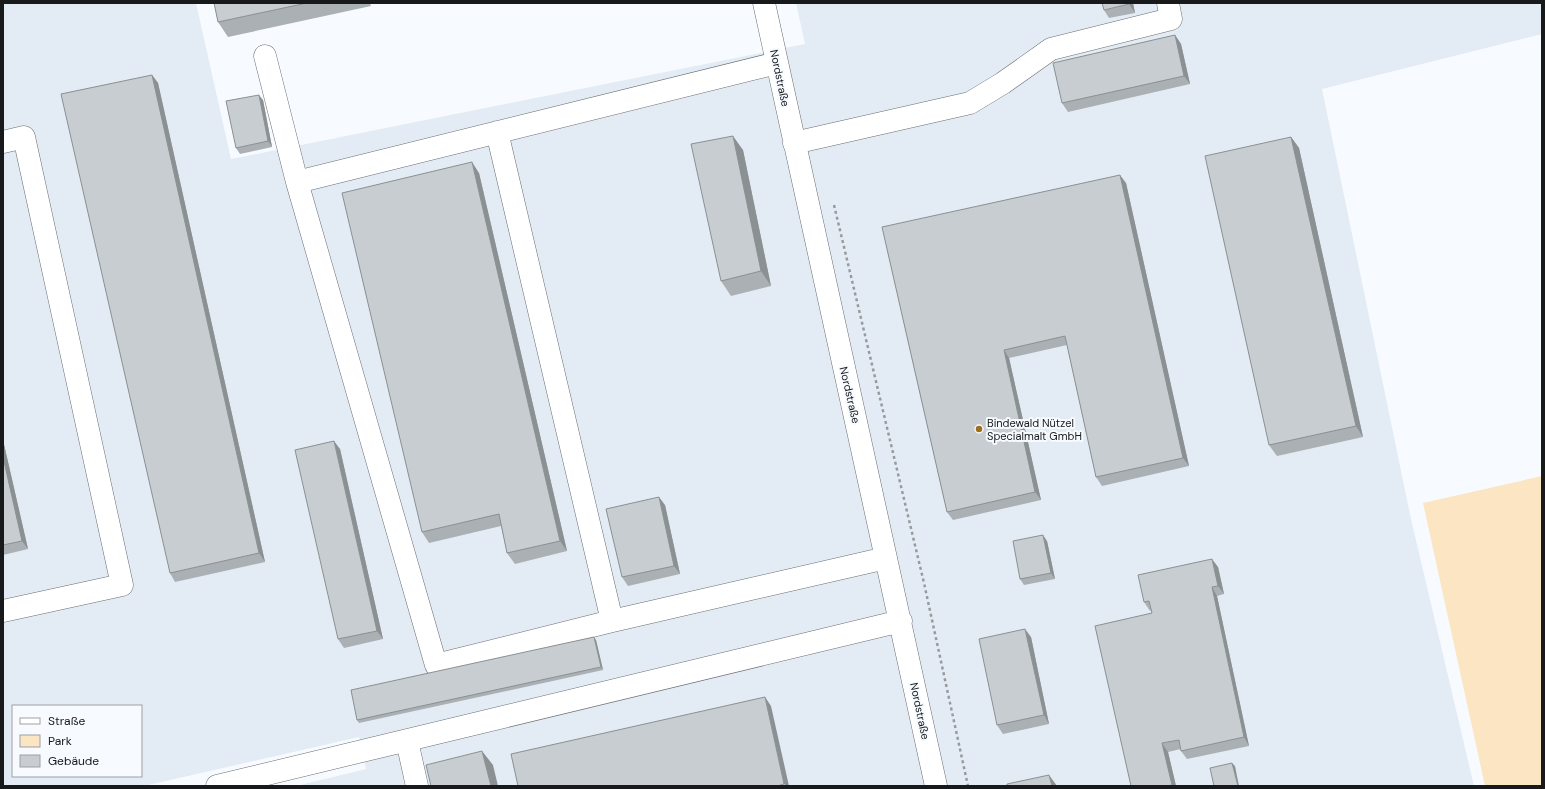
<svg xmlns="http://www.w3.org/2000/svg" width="1545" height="789" font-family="'DM Sans',sans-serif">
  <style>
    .built { fill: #e3ecf4; fill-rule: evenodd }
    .park { fill: #fce5c2 }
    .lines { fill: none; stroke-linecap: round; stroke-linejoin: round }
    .minor-casing { stroke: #6a6e73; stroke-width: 23 }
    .path { stroke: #989b9e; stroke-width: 2.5; stroke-dasharray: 3 3; stroke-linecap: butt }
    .minor { stroke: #fff; stroke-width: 22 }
    .wall { fill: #abb0b4 }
    .shaded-wall { fill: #8b9092 }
    .building { fill: #c7cdd1; stroke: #8b9092 }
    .poi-dot { fill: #9b6f1e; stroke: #f7fbff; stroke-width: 1.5 }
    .labels { text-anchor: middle; stroke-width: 4; stroke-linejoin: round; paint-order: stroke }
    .street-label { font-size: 11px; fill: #17191b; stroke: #f7fbff }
    .poi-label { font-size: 11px; fill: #17191b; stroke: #f7fbff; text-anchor: start }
  </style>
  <rect width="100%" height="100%" fill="#f7fbff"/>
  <path class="built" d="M 3,3 L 196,3 L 231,159 L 805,44 L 796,3 L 1542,3 L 1542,34 L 1322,89 L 1411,519 L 1474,786 L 296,786 L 366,769 L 359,737 L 144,786 L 3,786 ZM 13,706 L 141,706 L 141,776 L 13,776 Z"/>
  <path class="park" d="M 1542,476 L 1542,786 L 1485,786 L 1423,503 Z"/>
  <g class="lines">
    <defs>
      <path id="minor" d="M 764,3 L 936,786
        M 265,56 L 297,182
        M 777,63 L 297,182 L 436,665 L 612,621 L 886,558
        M 497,132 L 612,621
        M 3,142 L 24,137 L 122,585 L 3,611
        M 794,143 L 970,103 L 1003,83 L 1051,49 L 1171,19 L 1168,3
        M 407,741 L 417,786
        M 217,786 L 901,621"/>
    </defs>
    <use href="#minor" class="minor-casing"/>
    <path class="path" d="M 834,205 L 924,583 L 968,786"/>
    <use href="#minor" class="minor"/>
  </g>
  <path class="wall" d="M 214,3 L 370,3 L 371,6 L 228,37 L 218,22 Z
    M 1133,3 L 1135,13 L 1109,18 L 1104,10 Z
    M 1175,35 L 1181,44 L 1190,84 L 1068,112 L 1062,103 Z
    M 152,75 L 158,83 L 265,562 L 175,582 L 170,573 Z
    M 263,100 L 272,147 L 240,154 L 236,148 Z
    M 1291,137 L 1299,148 L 1363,437 L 1277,456 L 1269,445 Z
    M 743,150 L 771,286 L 731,296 L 721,281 Z
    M 479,173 L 567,551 L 515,564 L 507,553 L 501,526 L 429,543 L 422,532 Z
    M 1126,183 L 1189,466 L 1102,486 L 1096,477 L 1067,345 L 1009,358 L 1041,500 L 953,520 L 947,512 L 882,227 Z
    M 3,440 L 28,549 L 3,555 Z
    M 340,449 L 383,639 L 344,648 L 338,639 Z
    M 665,505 L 680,574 L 628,586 L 622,577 Z
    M 1047,541 L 1055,579 L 1024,585 L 1020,579 Z
    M 1218,567 L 1224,594 L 1217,596 L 1249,746 L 1187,759 L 1181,751 L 1181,749 L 1168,752 L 1176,786 L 1131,786 L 1152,613 L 1151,610 L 1150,611 L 1144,602 Z
    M 1031,637 L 1049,724 L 1003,734 L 997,725 Z
    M 596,640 L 603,670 L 359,723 L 357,720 Z"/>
  <path class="shaded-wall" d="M 1128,3 L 1133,3 L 1135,13 L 1129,4 Z
    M 1175,35 L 1181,44 L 1190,84 L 1184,76 Z
    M 152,75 L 158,83 L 265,562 L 259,553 Z
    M 259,95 L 263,100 L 272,147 L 268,141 Z
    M 733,136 L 743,150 L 771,286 L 761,271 Z
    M 1291,137 L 1299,148 L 1363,437 L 1356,426 Z
    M 472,162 L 479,173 L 567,551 L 560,541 Z
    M 1120,175 L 1126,183 L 1189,466 L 1183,458 Z
    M 1004,350 L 1009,358 L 1041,500 L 1035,492 Z
    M 3,440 L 28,549 L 22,541 L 3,457 Z
    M 334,441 L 340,449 L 383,639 L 377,631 Z
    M 659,497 L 665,505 L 680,574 L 674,566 Z
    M 1043,535 L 1047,541 L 1055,579 L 1051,573 Z
    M 1212,559 L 1218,567 L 1224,594 L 1218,586 Z
    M 1212,587 L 1217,596 L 1249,746 L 1244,737 Z
    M 1025,629 L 1031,637 L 1049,724 L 1044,715 Z
    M 594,637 L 596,640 L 603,670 L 601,667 Z
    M 765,697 L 771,706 L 789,786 L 786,786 L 784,784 Z
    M 1162,743 L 1168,752 L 1176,786 L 1173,786 L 1172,785 Z
    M 482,751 L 493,765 L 498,786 L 491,786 Z
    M 1232,763 L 1235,766 L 1239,786 L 1238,786 Z
    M 1049,775 L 1057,786 L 1052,786 Z"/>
  <path class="building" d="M 214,3 L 307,3 L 218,22 Z
    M 1102,3 L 1128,3 L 1129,4 L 1104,10 Z
    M 1175,35 L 1184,76 L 1062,103 L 1053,63 Z
    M 152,75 L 259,553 L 170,573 L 61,94 Z
    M 259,95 L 268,141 L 236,148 L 226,101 Z
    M 733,136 L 761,271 L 721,281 L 691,144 Z
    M 1291,137 L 1356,426 L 1269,445 L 1205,156 Z
    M 472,162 L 560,541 L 507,553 L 499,514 L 422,532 L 342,193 Z
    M 1120,175 L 1183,458 L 1096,477 L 1065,336 L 1004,350 L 1035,492 L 947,512 L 882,227 Z
    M 334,441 L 377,631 L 338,639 L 295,450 Z
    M 3,457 L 22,541 L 3,545 Z
    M 659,497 L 674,566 L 622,577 L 606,509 Z
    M 1043,535 L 1051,573 L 1020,579 L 1013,541 Z
    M 1212,559 L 1218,586 L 1212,587 L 1244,737 L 1181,751 L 1179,740 L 1162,743 L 1172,785 L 1166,786 L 1131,786 L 1095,626 L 1152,613 L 1149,601 L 1144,602 L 1138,575 Z
    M 1025,629 L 1044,715 L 997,725 L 979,639 Z
    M 594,637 L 601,667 L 357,720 L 351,690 Z
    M 765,697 L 784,784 L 777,786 L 518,786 L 511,754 Z
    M 482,751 L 491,786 L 431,786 L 426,765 Z
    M 1232,763 L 1238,786 L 1214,786 L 1210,768 Z
    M 1049,775 L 1052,786 L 1007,786 L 1007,784 Z"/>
  <circle class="poi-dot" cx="979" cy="429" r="4"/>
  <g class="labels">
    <g class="street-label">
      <text transform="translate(780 78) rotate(78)" y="4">Nordstraße</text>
      <text transform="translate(850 395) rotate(77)" y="4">Nordstraße</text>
      <text transform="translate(920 711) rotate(78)" y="4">Nordstraße</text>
    </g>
    <g class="poi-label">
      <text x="987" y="427">Bindewald Nützel<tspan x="987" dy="13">Specialmalt GmbH</tspan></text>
    </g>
  </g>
  <rect width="1545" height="789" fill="none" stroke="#17191b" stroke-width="8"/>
  <rect x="12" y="705" width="130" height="72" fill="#f7fbff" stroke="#9da1a4"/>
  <rect x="20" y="718" width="20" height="6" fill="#ffffff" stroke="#9da1a4"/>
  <text x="48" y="725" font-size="12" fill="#17191b">Straße</text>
  <rect x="20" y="735" width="20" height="12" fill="#fce5c2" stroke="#9da1a4"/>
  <text x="48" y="745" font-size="12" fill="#17191b">Park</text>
  <rect x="20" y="755" width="20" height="12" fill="#c7cdd1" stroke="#9da1a4"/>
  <text x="48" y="765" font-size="12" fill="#17191b">Gebäude</text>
</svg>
